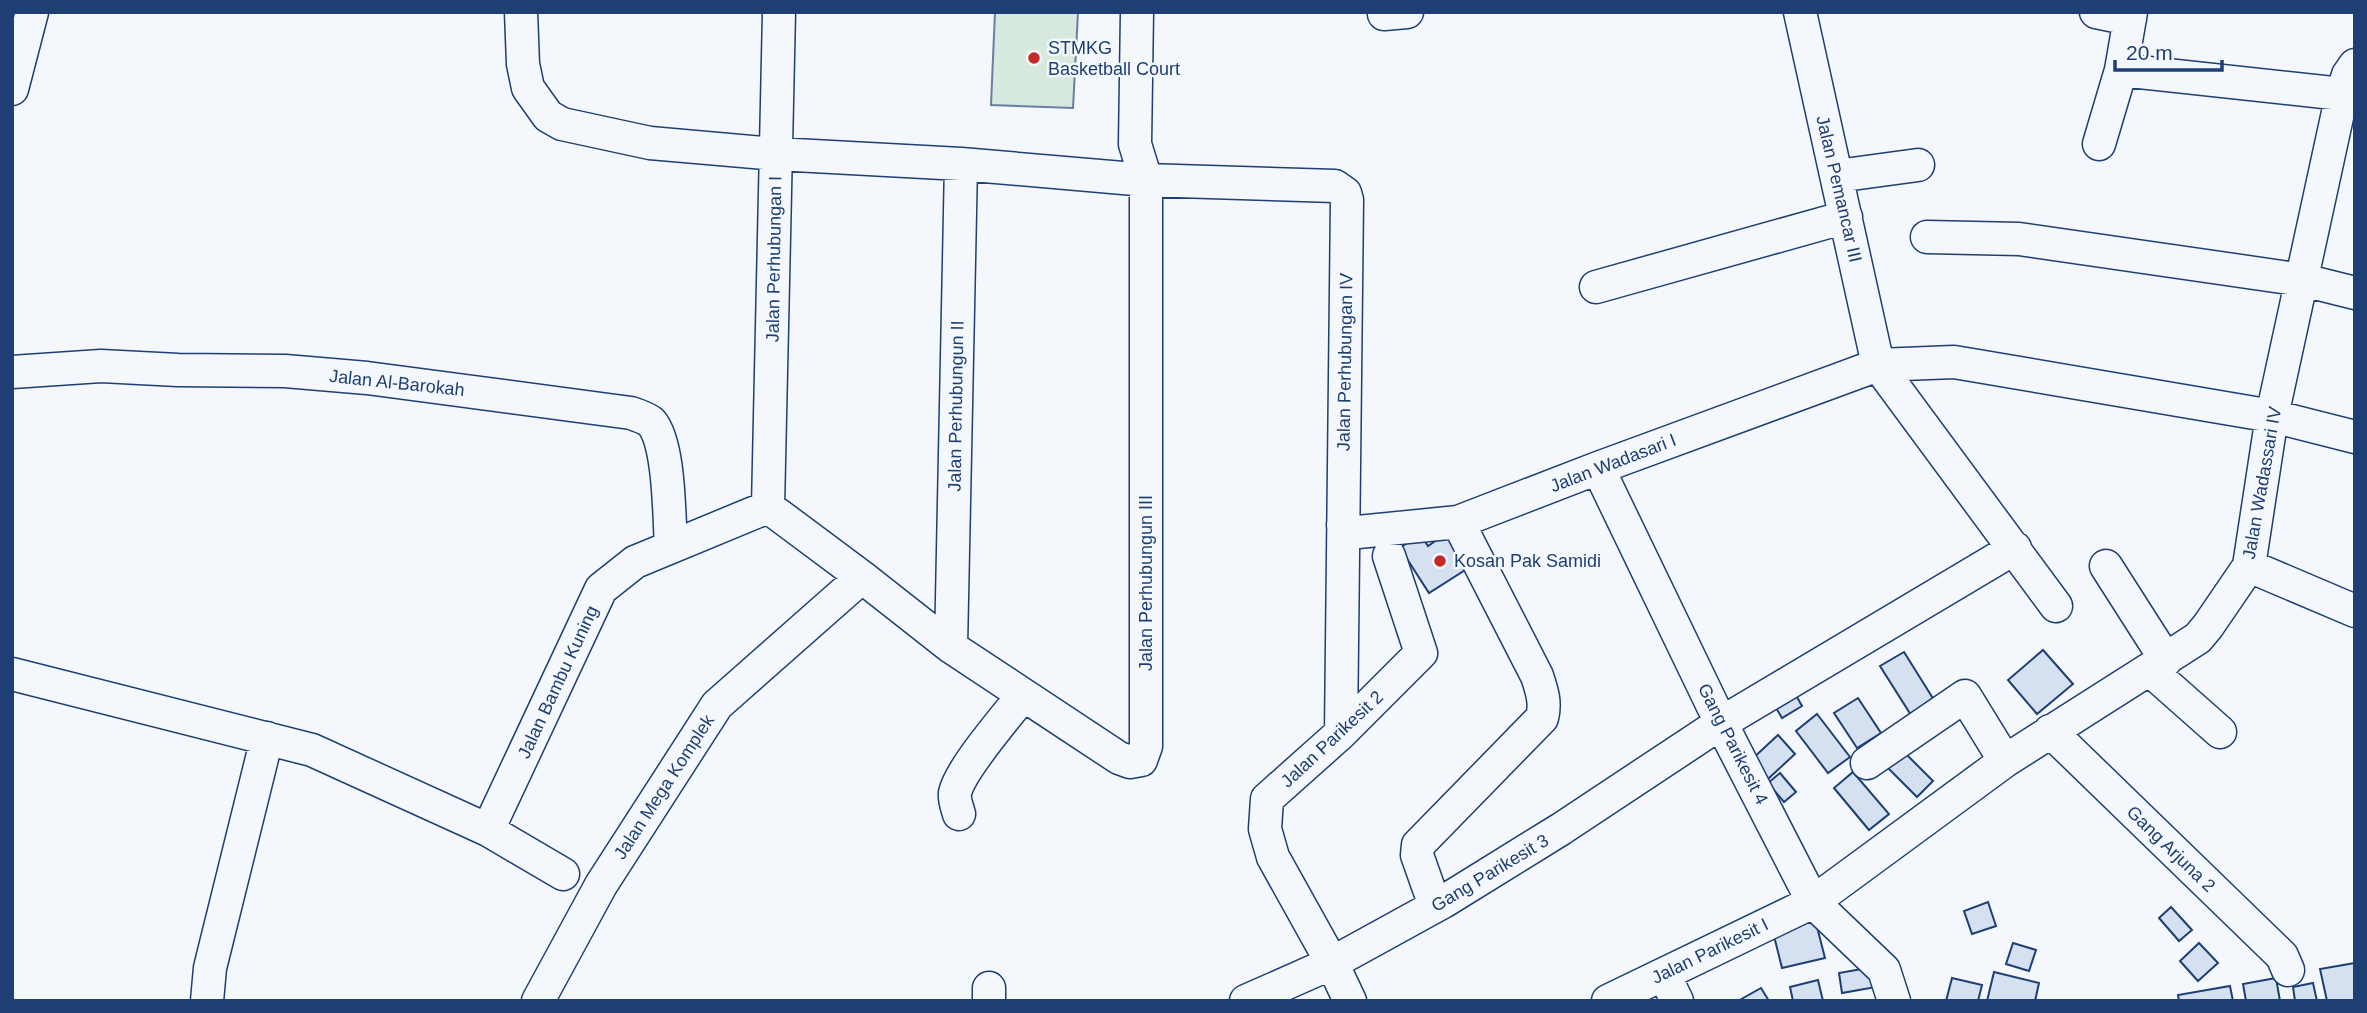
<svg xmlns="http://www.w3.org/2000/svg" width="2367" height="1013" font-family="Arial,sans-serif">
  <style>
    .green { fill: #d7e8df; stroke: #687fa3; stroke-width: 2 }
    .building { fill: #d5e0f0; stroke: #1d3f73; stroke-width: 2 }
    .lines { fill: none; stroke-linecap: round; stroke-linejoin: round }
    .minor-casing { stroke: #1d3f73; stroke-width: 35 }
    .minor { stroke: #f4f7fb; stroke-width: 32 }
    .poi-dot { fill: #c62828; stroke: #f4f7fb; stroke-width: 2.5 }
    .labels { text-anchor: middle; stroke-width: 5; stroke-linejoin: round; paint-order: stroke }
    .poi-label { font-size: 18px; fill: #1d3f73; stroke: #f4f7fb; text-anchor: start }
    .street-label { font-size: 18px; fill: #1d3f73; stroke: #f4f7fb }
  </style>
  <rect width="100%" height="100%" fill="#f4f7fb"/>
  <path class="green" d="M 995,12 L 1078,12 L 1073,108 L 991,105 Z"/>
  <path class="building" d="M 1451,530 L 1473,565 L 1429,593 L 1400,548 L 1420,534 L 1428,546 Z
    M 2043,650 L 2073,684 L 2037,714 L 2008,680 Z
    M 1904,652 L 1934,700 L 1911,715 L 1880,666 Z
    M 1793,690 L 1802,706 L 1782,718 L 1772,701 Z
    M 1858,698 L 1881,733 L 1857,748 L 1834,713 Z
    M 1817,714 L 1850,757 L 1828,773 L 1796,731 Z
    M 1778,735 L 1795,754 L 1768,779 L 1751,760 Z
    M 1897,745 L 1933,781 L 1917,797 L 1881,761 Z
    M 1853,772 L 1889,814 L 1869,830 L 1834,788 Z
    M 1780,773 L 1796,792 L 1784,802 L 1768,783 Z
    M 1988,902 L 1996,926 L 1972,934 L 1964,911 Z
    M 2171,907 L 2192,930 L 2179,941 L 2159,918 Z
    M 1815,919 L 1825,958 L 1782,968 L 1772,928 Z
    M 2013,943 L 2036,950 L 2029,971 L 2006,964 Z
    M 2199,943 L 2218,963 L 2198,981 L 2180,961 Z
    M 2355,963 L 2355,1001 L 2327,1001 L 2320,969 Z
    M 1873,967 L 1876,987 L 1842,993 L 1839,973 Z
    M 1994,972 L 2039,983 L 2035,1001 L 1987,1001 Z
    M 1952,978 L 1982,985 L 1978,1001 L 1946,1001 Z
    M 2276,978 L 2280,1001 L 2246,1001 L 2243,984 Z
    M 1818,980 L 1823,1001 L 1793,1001 L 1790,987 Z
    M 2313,983 L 2317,1001 L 2295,1001 L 2293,987 Z
    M 2230,986 L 2233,1001 L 2179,1001 L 2178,995 Z
    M 1761,988 L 1769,1001 L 1738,1001 Z"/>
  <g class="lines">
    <defs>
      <path id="minor" d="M 521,12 L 523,64 L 528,88 L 548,116 L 562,124 L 650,143 L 776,154 L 961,164 L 1146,180 L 1335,186 L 1345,193 L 1347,200 L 1341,733
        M 1800,12 L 1878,365 L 2056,606
        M 2096,12 L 2130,19
        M 1384,14 L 1407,12
        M 2121,70 L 2342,94
        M 12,89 L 32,12
        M 2099,144 L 2121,70 L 2131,12
        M 1837,176 L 1918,165
        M 1927,237 L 2019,239 L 2303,280 L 2355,293
        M 1596,287 L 1846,217
        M 12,372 L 101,366 L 178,370 L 285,371 L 367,378 L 631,413 C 637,415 646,418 651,422 C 670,443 669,518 671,547
        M 1598,468 L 1721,723 L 1813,902 L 1884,970 L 1894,1001
        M 768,507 L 862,577 L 951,647 L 1119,758 L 1130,762 L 1141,760 L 1146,746 L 1146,180 L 1135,144 L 1137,12
        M 768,507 L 779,12
        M 1343,525 L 1358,532 L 1458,522 L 1598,468 L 1878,365 L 1954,362 L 2272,416 L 2355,437
        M 2106,566 L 2166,660
        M 2249,566 L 2355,611
        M 951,647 L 961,164
        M 2150,670 L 2220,732
        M 12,674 L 312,750 L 488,830 L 563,874
        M 2050,731 L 2282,956 L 2288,970
        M 1867,763 L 1965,696 L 2005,761
        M 959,814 C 957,807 954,800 955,793 C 960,769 1007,716 1023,695
        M 488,830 L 601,589 L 635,562 L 768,507
        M 1435,906 L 1417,855 L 1418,845 L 1542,718 C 1546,703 1542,691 1537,676 L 1458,522
        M 1664,974 L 1677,1001
        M 207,1001 L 210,968 L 267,738
        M 538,1001 L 601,885 L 717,705 L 862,577
        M 989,1001 L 989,988
        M 1246,1001 L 1332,963 L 1443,902 L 1561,829 L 1721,723 L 2015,548
        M 1350,1001 L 1332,963 L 1273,857 L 1265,829 L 1267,799 L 1341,733 L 1421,653 L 1389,556
        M 1608,1001 L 1813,902 L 2005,761 L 2181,649 L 2198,638 L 2208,626 L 2249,566 L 2272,416 L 2342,94 L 2348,75 L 2355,65"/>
    </defs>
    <use href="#minor" class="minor-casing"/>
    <use href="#minor" class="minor"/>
  </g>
  <g class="poi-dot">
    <circle cx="1034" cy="58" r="7"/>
    <circle cx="1440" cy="561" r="7"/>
  </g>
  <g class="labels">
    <g class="poi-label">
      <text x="1048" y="54">STMKG<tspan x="1048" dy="21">Basketball Court</tspan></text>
      <text x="1454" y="567">Kosan Pak Samidi</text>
    </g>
    <g class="street-label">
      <text transform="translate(1839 189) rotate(77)" y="6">Jalan Pemancar III</text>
      <text transform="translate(774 259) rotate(-89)" y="6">Jalan Perhubungan I</text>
      <text transform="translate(1345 362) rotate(-89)" y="6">Jalan Perhubungan IV</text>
      <text transform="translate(397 383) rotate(6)" y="6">Jalan Al-Barokah</text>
      <text transform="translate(956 406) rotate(-89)" y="6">Jalan Perhubungun II</text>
      <text transform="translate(1613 463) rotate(-21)" y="6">Jalan Wadasari I</text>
      <text transform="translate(2262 483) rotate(-80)" y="6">Jalan Wadassari IV</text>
      <text transform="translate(1146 583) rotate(-90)" y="6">Jalan Perhubungun III</text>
      <text transform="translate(558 682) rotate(-65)" y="6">Jalan Bambu Kuning</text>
      <text transform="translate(1332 739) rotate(-43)" y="6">Jalan Parikesit 2</text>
      <text transform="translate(1733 744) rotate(63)" y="6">Gang Parikesit 4</text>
      <text transform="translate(664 787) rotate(-57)" y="6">Jalan Mega Komplek</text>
      <text transform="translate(2171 849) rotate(44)" y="6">Gang Arjuna 2</text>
      <text transform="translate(1490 873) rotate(-31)" y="6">Gang Parikesit 3</text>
      <text transform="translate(1710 951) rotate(-26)" y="6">Jalan Parikesit I</text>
    </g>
  </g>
  <rect width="2367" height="1013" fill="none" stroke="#1d3f73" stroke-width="28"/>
  <path d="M2115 60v10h107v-10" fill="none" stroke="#1d3f73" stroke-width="3.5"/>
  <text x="2126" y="60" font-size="21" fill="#1d3f73" stroke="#f4f7fb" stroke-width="5" paint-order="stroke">20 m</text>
</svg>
